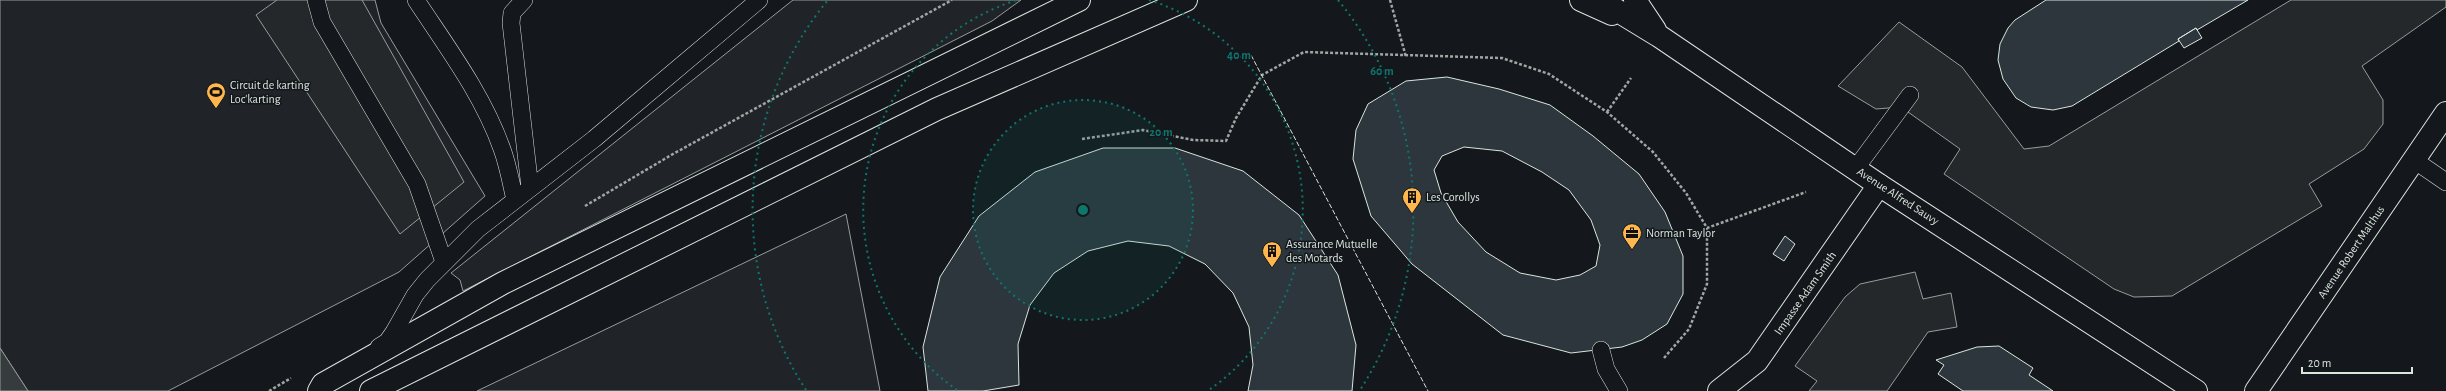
<svg xmlns="http://www.w3.org/2000/svg" width="2446" height="391" font-family="'Alegreya Sans',sans-serif">
  <style>
    .green { fill: #202428; stroke: #939e99 }
    .parking { fill: #24282b; stroke: #939e99 }
    .water { fill: #363b3e; stroke: #939e99 }
    .building { fill: #2c363c; stroke: #d8e6dc; fill-rule: evenodd }
    .lines { fill: none; stroke-linecap: round; stroke-linejoin: round }
    .lane-casing { stroke: #d8e6dc; stroke-width: 18 }
    .street-casing { stroke: #d8e6dc; stroke-width: 24 }
    .secondary-casing { stroke: #d8e6dc; stroke-width: 24 }
    .path { stroke: #9da8a2; stroke-width: 2.5; stroke-dasharray: 3 2; stroke-linecap: butt }
    .lane { stroke: #14181c; stroke-width: 17 }
    .street { stroke: #14181c; stroke-width: 22 }
    .secondary { stroke: #14181c; stroke-width: 22 }
    .fence { stroke: #d8e6dc; stroke-width: 1; stroke-dasharray: 5 2; stroke-linecap: butt }
    .ring { fill: none; stroke: #0f766e; stroke-width: 2; stroke-dasharray: 2 4 }
    .labels { text-anchor: middle; stroke-width: 3; stroke-linejoin: round; paint-order: stroke }
    .poi-label { font-size: 12px; fill: #d8e6dc; stroke: #14181c; text-anchor: start }
    .street-label { font-size: 12px; fill: #d8e6dc; stroke: #14181c }
    .centre { fill: #0f766e; stroke: #14181c; stroke-width: 2 }
    .ring-label { font-size: 12px; text-anchor: middle; font-weight: bold; fill: #0f766e; stroke: #14181c; stroke-width: 3; stroke-linejoin: round; paint-order: stroke }
  </style>
  <rect width="100%" height="100%" fill="#14181c"/>
  <path class="green" d="M 0,0 L 375,0 L 381,23 L 485,196 L 399,272 L 168,391 L 28,391 L 0,348 Z
    M 793,0 L 1021,0 L 992,21 L 463,291 L 460,280 L 451,273 Z
    M 846,214 L 880,391 L 477,391 Z"/>
  <path class="parking" d="M 277,0 L 362,0 L 464,182 L 400,234 L 256,15 Z
    M 2291,0 L 2446,0 L 2446,7 L 2362,66 L 2383,100 L 2383,124 L 2364,149 L 2309,184 L 2322,206 L 2172,296 L 2134,297 L 2114,289 L 1944,174 L 1960,149 L 1901,107 L 1876,109 L 1838,86 L 1899,22 L 1962,67 L 2024,149 L 2049,146 Z
    M 1915,272 L 1923,299 L 1951,293 L 1957,327 L 1928,332 L 1887,391 L 1809,391 L 1817,381 L 1795,366 L 1845,297 L 1860,284 Z"/>
  <path class="water" d="M 0,348 L 28,391 L 0,391 Z"/>
  <path class="building" d="M 2046,0 L 2248,0 L 2197,30 L 2196,28 L 2178,39 L 2179,41 L 2072,106 L 2053,110 L 2031,107 L 2016,98 L 2003,79 L 1998,60 L 2000,44 L 2008,28 L 2015,20 Z
    M 2196,28 L 2202,38 L 2184,48 L 2178,39 Z
    M 1447,77 L 1499,89 L 1550,105 L 1593,136 L 1639,174 L 1665,212 L 1683,256 L 1683,294 L 1667,324 L 1642,340 L 1622,347 L 1571,353 L 1503,335 L 1412,264 L 1371,216 L 1353,159 L 1356,130 L 1368,104 L 1406,81 ZM 1464,147 L 1502,151 L 1542,172 L 1569,190 L 1591,220 L 1600,245 L 1596,266 L 1580,275 L 1556,280 L 1520,273 L 1486,252 L 1458,222 L 1441,193 L 1434,170 L 1442,156 Z
    M 1103,148 L 1175,148 L 1243,171 L 1299,215 L 1338,275 L 1356,345 L 1352,391 L 1248,391 L 1253,365 L 1249,327 L 1233,293 L 1205,264 L 1169,246 L 1128,241 L 1088,251 L 1054,273 L 1030,305 L 1018,344 L 1019,385 L 983,391 L 928,391 L 923,347 L 940,277 L 979,216 L 1035,172 Z
    M 1785,236 L 1795,244 L 1784,261 L 1773,254 Z
    M 1999,346 L 2033,368 L 2029,375 L 2053,391 L 1963,391 L 1938,374 L 1944,365 L 1936,360 L 1977,347 Z"/>
  <g class="lines">
    <defs>
      <path id="lane" d="M 316,0 L 322,22 L 417,184 L 444,262
        M 416,0 C 447,47 483,95 502,149 C 508,165 511,183 515,200
        M 524,0 L 512,13 L 511,23 L 530,188
        M 2414,160 L 2446,182
        M 1856,168 L 1910,95
        M 379,347 L 387,342 L 394,332 L 415,295 L 427,280 L 478,229 L 594,139 L 759,0
        M 1601,350 L 1606,369 L 1619,391"/>
      <path id="street" d="M 1719,391 L 1757,361 L 1879,185
        M 2256,391 L 2446,113"/>
      <path id="secondary" d="M 1581,0 L 1612,14
        M 1600,0 L 1659,36 L 1879,185 L 2196,391
        M 1635,0 L 1655,30
        M 319,391 L 323,384 L 503,283 L 1079,0
        M 371,391 L 937,109 L 1186,0"/>
    </defs>
    <use href="#lane" class="lane-casing"/>
    <use href="#street" class="street-casing"/>
    <use href="#secondary" class="secondary-casing"/>
    <path class="path" d="M 1390,0 L 1406,57
      M 1607,112 L 1631,78
      M 1082,139 L 1143,130 L 1193,140 L 1226,141 L 1236,118 L 1262,75 L 1304,52 L 1502,58 L 1549,74 L 1607,112 L 1653,152 L 1686,193 L 1707,228 L 1806,192
      M 585,206 L 673,154 L 952,0
      M 1664,358 L 1689,329 L 1707,284 L 1707,228
      M 269,391 L 291,378"/>
    <use href="#lane" class="lane"/>
    <use href="#street" class="street"/>
    <use href="#secondary" class="secondary"/>
    <path class="fence" d="M 1251,55 L 1428,391"/>
  </g>
  <circle cx="1083" cy="210" r="110" fill="#0f766e" fill-opacity=".12"/>
  <g class="ring">
    <circle cx="1083" cy="210" r="110"/>
    <path d="M957 390A220 220 0 0 1 1017 0M1149 0A220 220 0 0 1 1209 390"/>
    <path d="M806 390A330 330 0 0 1 828 0M1338 0A330 330 0 0 1 1360 390"/>
  </g>
  <defs>
    <symbol id="stadium-pin" viewBox="-11 -11 22 30"><path d="M0 17L-7.5 6A9.5 9.5 0 1 1 7.5 6Z" fill="#ffb74d" stroke="#14181c"/><path d="M0-5a6.5 5 0 1 0 0 10a6.5 5 0 1 0 0-10ZM-3.5-1.8h7v3.6h-7Z" fill="#111"/></symbol>
    <symbol id="building-pin" viewBox="-11 -11 22 30"><path d="M0 17L-7.5 6A9.5 9.5 0 1 1 7.5 6Z" fill="#ffb74d" stroke="#14181c"/><path d="M-4-6H4V6H1V3H-1V6H-4ZM-2.5-4.3h1.7v1.8h-1.7ZM.8-4.3h1.7v1.8H.8ZM-2.5-1h1.7V.8h-1.7ZM.8-1h1.7V.8H.8Z" fill="#111"/></symbol>
    <symbol id="office-pin" viewBox="-11 -11 22 30"><path d="M0 17L-7.5 6A9.5 9.5 0 1 1 7.5 6Z" fill="#ffb74d" stroke="#14181c"/><path d="M-6-3h4V-5.5h4V-3h4V5H-6ZM-1-4.5V-3h2v-1.5ZM-6 0V1H6V0Z" fill="#111"/></symbol>
  </defs>
  <g fill-rule="evenodd">
    <use href="#stadium-pin" x="205" y="81" width="22" height="30"/>
    <use href="#building-pin" x="1401" y="186" width="22" height="30"/>
    <use href="#office-pin" x="1621" y="222" width="22" height="30"/>
    <use href="#building-pin" x="1261" y="240" width="22" height="30"/>
  </g>
  <g class="labels">
    <g class="poi-label">
      <text x="230" y="89">Circuit de karting<tspan x="230" dy="14">Loc'karting</tspan></text>
      <text x="1426" y="201">Les Corollys</text>
      <text x="1646" y="237">Norman Taylor</text>
      <text x="1286" y="248">Assurance Mutuelle<tspan x="1286" dy="14">des Motards</tspan></text>
    </g>
    <g class="street-label">
      <text transform="translate(1898 196) rotate(33)" y="4">Avenue Alfred Sauvy</text>
      <text transform="translate(2351 252) rotate(-56)" y="4">Avenue Robert Malthus</text>
      <text transform="translate(1805 293) rotate(-55)" y="4">Impasse Adam Smith</text>
    </g>
  </g>
  <circle cx="1083" cy="210" r="6" class="centre"/>
  <g class="ring-label">
    <text x="1239" y="59">40 m</text>
    <text x="1382" y="75">60 m</text>
    <text x="1161" y="136">20 m</text>
  </g>
  <path d="M2302 367v6h110v-6" fill="none" stroke="#d8e6dc" stroke-width="2"/>
  <text x="2308" y="367" font-size="12" fill="#d8e6dc" stroke="#14181c" stroke-width="3" paint-order="stroke">20 m</text>
</svg>
